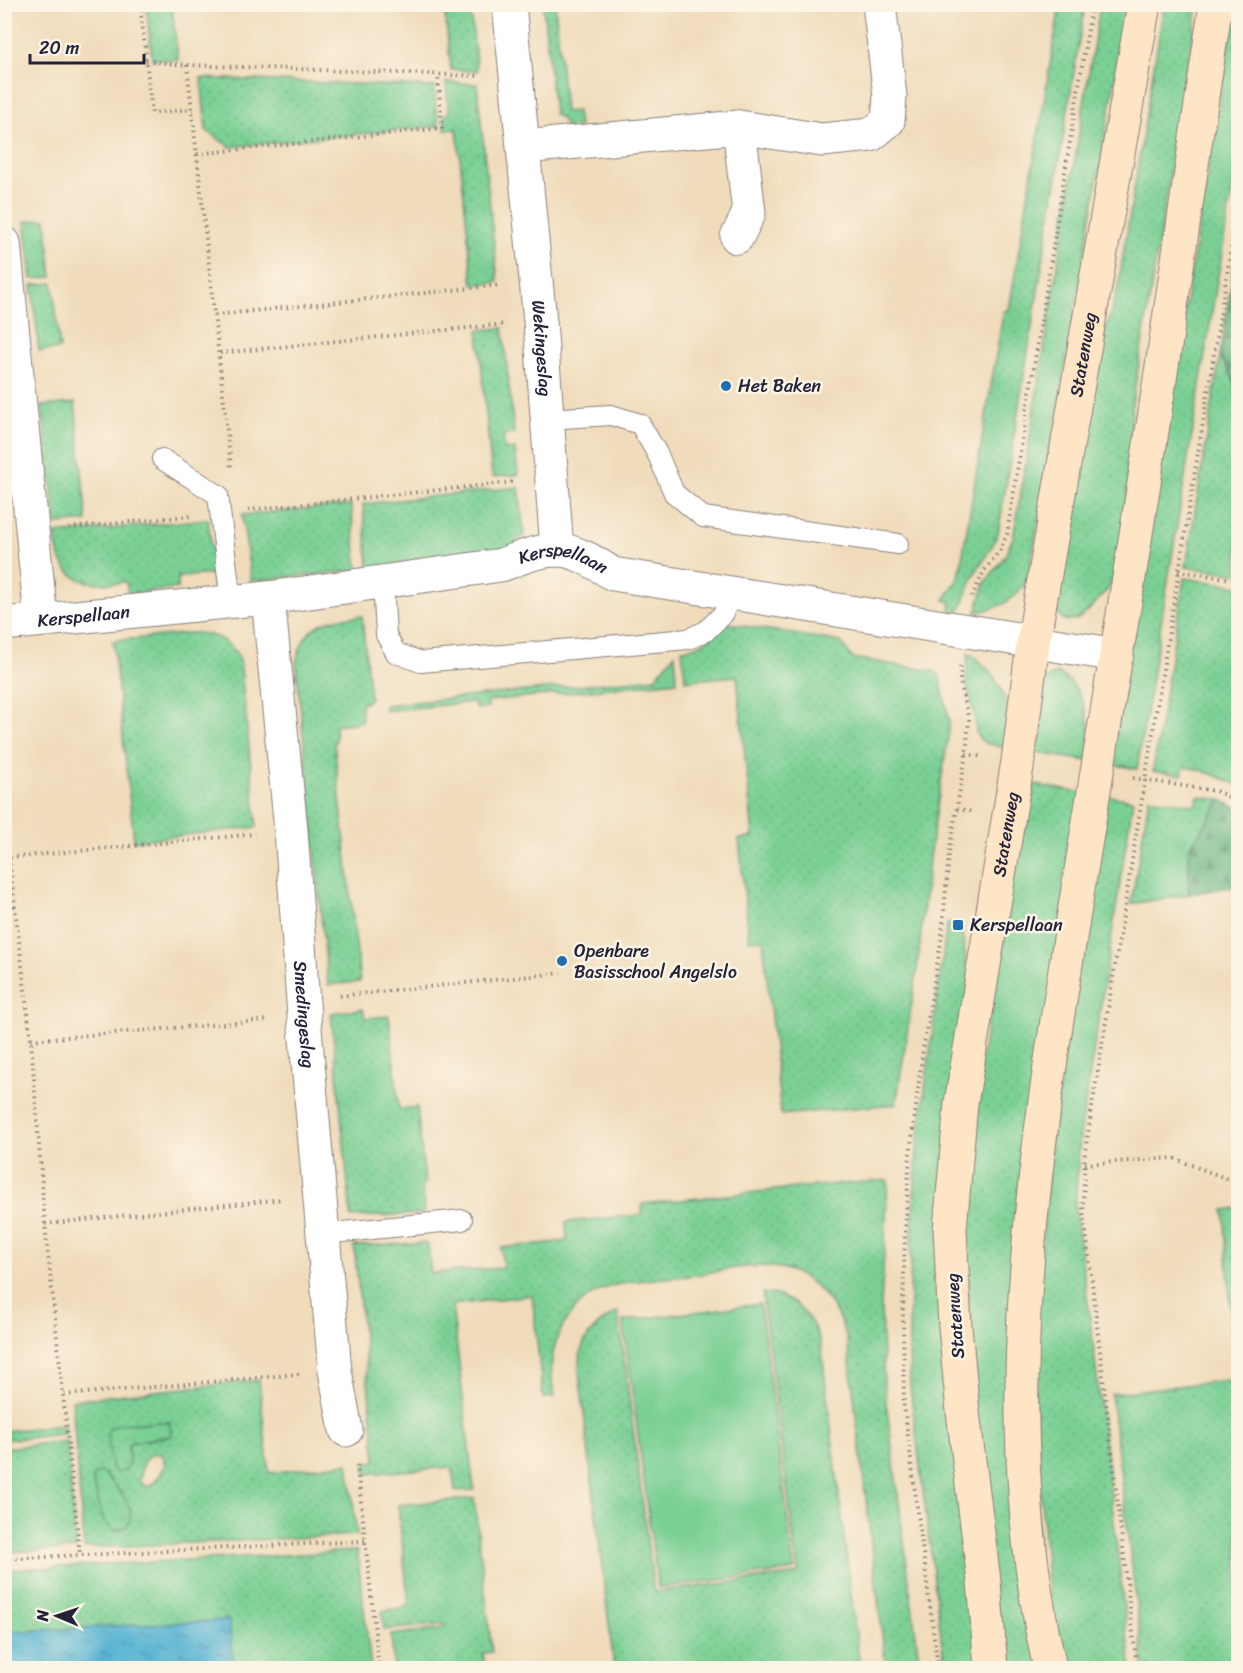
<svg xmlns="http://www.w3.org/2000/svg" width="1243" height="1673" font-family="Sriracha,sans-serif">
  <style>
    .grass { fill: url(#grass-dots); stroke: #4e7968; stroke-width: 1.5; fill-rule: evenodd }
    .forest { fill: url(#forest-firs); stroke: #426a5c; stroke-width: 1.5 }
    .park { fill: url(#park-crowns); stroke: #4e7968; stroke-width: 1.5 }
    .pitch { fill: #7ad094; stroke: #4e7968; stroke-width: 1.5 }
    .water { fill: url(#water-ripples); stroke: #3a6a86; stroke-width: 1.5 }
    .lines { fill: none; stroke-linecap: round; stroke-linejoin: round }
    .lane-casing { stroke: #897f7b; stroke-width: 22 }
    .street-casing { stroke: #897f7b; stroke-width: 35 }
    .secondary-casing { stroke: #897f7b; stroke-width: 35 }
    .path { stroke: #897f7b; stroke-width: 4; stroke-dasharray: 1.5 4.5; stroke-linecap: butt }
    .lane { stroke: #fff; stroke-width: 20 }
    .street { stroke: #fff; stroke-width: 33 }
    .secondary { stroke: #fee5c5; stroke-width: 33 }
    .poi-dot { fill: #1f6fb2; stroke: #fcf5e5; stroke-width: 2 }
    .labels { text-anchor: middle; stroke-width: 5; stroke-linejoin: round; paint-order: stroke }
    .street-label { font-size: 18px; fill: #22223b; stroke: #fcf5e5 }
    .poi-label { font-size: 18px; fill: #22223b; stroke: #fcf5e5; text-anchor: start }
  </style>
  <defs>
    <pattern id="grass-dots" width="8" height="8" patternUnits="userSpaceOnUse" patternTransform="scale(1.5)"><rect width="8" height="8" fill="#7ad094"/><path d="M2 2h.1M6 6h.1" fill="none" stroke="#69b280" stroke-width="1.8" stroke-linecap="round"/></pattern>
    <pattern id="forest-firs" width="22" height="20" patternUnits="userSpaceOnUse" patternTransform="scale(1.5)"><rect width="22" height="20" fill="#63b27e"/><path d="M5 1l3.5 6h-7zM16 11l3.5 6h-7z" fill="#519068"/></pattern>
    <pattern id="park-crowns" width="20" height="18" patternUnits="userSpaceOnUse" patternTransform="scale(1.5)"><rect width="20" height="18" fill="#7ad094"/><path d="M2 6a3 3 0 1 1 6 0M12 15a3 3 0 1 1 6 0" fill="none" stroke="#69b280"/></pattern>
    <pattern id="water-ripples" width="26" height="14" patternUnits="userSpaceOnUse" patternTransform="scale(1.5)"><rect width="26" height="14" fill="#53b3d2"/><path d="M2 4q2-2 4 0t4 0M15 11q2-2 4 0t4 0" fill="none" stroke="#4491ac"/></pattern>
  </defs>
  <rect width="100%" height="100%" fill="#fcf5e5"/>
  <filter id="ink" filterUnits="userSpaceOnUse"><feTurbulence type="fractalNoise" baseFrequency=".0167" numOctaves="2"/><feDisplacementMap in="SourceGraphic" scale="12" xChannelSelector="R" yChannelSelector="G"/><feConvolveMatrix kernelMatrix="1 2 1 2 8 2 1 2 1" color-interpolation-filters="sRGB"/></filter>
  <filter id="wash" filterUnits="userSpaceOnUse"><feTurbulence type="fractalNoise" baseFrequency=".008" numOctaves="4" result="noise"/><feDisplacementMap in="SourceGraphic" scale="24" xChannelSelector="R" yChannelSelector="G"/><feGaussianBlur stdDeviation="1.35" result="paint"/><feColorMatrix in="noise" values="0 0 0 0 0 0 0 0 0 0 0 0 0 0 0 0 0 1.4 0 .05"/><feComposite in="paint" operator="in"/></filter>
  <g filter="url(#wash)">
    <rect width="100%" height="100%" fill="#f0dcbb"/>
    <path class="grass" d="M 146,5 L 172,5 L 178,60 L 152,59 Z
      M 444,5 L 470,5 L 477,71 L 451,70 Z
      M 543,5 L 555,5 L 565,112 L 577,111 L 579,127 L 566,128 L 561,118 L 554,114 Z
      M 1060,5 L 1085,5 L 998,533 C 992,549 982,561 974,575 C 968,587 966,600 959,611 L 950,613 L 951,602 L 944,600 L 959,577 L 1003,314 L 1004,311 L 1009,310 Z
      M 1100,5 L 1128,5 L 1029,574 C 1020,597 1001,609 976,612 L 985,583 L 1007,553 L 1014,534 Z
      M 1164,5 L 1198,5 L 1132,405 L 1128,484 L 1118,563 L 1109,588 L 1087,612 L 1078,619 L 1069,621 L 1063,619 L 1054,608 L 1085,404 L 1118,287 Z
      M 1235,5 L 1238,5 L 1238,154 L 1137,769 L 1110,764 Z
      M 201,78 L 435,87 L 436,112 L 437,112 L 439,126 L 230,147 L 206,130 Z
      M 446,82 L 477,84 L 498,282 L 473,285 L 457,129 L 445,130 L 444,115 L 449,114 Z
      M 46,219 L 52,277 L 32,279 L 25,221 Z
      M 53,283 L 60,349 L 39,351 L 32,285 Z
      M 503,328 L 514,434 L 503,435 L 505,450 L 515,449 L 518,475 L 492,477 L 478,330 Z
      M 1220,356 L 1233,378 L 1238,400 L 1238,574 L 1186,567 Z
      M 75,403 L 87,521 L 56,524 L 42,406 Z
      M 519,487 L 524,535 L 506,550 L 369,569 L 363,504 Z
      M 351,505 L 358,570 L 251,581 L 242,515 Z
      M 208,519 L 216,584 L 213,585 L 212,574 L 178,577 L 178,588 L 128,594 L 126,582 C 85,587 59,582 55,534 Z
      M 1184,578 L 1238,586 L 1238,785 L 1201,770 L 1184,767 L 1182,775 L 1153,771 Z
      M 362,616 L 370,698 L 366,702 L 361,704 L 362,722 L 335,725 L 336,741 L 334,742 L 360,982 L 328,985 L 296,663 C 304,622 326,619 362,616 Z
      M 721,622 L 841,642 L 852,658 L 934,671 L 939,675 L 949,719 L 949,731 L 929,858 L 917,970 L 896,1104 L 781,1115 L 763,939 L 749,940 L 739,839 L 753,837 L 737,676 L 685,681 L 682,649 C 701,647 713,639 721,622 Z
      M 190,633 C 213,633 228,638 240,659 L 257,827 L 134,841 L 113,641 Z
      M 968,653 C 990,667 1004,686 1007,712 L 1012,713 L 1005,748 L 985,743 L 979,738 L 976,732 L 975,718 L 966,681 Z
      M 675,654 L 677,681 L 488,701 L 488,708 L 475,709 L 474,702 L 385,711 L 385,705 L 655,678 Z
      M 1056,673 C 1076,679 1087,708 1089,727 C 1090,738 1088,750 1088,761 L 1030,752 L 1044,680 Z
      M 1025,783 L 1083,793 L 1030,1140 L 1040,1668 L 1001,1668 L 965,1332 L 967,1149 Z
      M 1104,795 L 1133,800 L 1080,1137 L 1075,1208 L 1092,1334 L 1131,1668 L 1062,1668 L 1050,1618 L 1031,1364 L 1053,1123 Z
      M 1198,796 L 1221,800 L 1189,849 L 1189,894 L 1131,904 L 1149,798 L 1196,805 Z
      M 947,923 L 961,926 L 969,981 L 959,1044 L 981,1668 L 945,1668 L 910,1386 L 909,1337 L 911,1248 L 917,1149 Z
      M 363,1009 L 365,1018 L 389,1016 L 399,1109 L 417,1107 L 425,1184 L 422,1185 L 424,1211 L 422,1214 L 351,1217 L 331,1013 Z
      M 888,1180 L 881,1307 L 884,1385 L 920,1668 L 886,1668 L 847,1339 C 837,1304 812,1271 773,1267 C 745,1264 715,1272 687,1276 C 661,1279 631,1279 606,1288 C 576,1299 555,1329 552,1361 C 550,1372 553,1385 554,1397 L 543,1398 L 532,1295 L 452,1305 L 474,1490 L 455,1491 L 452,1467 L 366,1474 L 365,1463 L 376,1461 L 354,1246 L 425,1243 L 428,1245 L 431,1273 L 503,1268 L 501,1248 L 567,1241 L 566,1222 L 642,1215 L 642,1204 L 804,1187 Z
      M 1238,1208 L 1238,1668 L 1144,1668 L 1111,1394 L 1235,1379 L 1224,1210 Z
      M 762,1293 C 794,1294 813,1317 821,1345 L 860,1668 L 614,1668 L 579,1371 C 577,1343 594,1324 618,1312 L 654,1592 L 798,1574 Z
      M 259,1380 L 269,1473 L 348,1463 L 357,1535 L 84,1548 L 72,1400 ZM 170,1422 L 171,1436 L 129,1443 L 129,1464 L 110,1428 L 120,1424 ZM 157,1453 L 163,1456 L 165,1466 L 156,1481 L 146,1487 L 140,1481 L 142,1468 L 147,1457 ZM 105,1474 L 131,1509 L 125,1528 L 119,1530 L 104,1522 L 92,1478 Z
      M 64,1425 L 65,1434 L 5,1440 L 5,1431 Z
      M 67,1441 L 76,1549 L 5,1552 L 5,1448 Z
      M 474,1498 L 492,1652 L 483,1653 L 485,1668 L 394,1668 L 391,1635 L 445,1628 L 444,1624 L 384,1630 L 382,1611 L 409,1606 L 398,1505 Z
      M 357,1551 L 371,1668 L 234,1668 L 228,1620 L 5,1632 L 5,1570 Z"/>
    <path class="forest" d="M 1238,241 L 1238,400 L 1233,378 L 1220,356 Z
      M 1221,800 L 1238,808 L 1238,886 L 1189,894 L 1189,849 Z"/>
    <path class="park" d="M 170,1422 L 171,1436 L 131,1442 L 128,1445 L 129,1464 L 126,1470 L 118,1473 L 112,1469 L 107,1434 L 110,1428 L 120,1424 Z
      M 100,1472 L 105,1474 C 116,1488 142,1511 125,1528 L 114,1530 L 104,1522 L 92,1478 Z"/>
    <path class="pitch" d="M 760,1304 L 794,1570 L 658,1588 L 623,1321 Z"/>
    <path class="water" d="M 229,1620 L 234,1668 L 5,1668 L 5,1632 Z"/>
  </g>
  <g filter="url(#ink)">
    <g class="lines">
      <defs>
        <path id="lane" d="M 547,419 L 611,415 L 640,424 L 658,455 L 674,493 L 703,517 L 898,544
          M 162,459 L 218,495 L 231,602
          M 383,582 L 386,635 L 396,653 L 421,662 L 688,639 L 706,631 L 724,613 L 729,593
          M 323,1234 L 462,1220"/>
        <g id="street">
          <path id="s1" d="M 509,4 L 540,321 L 557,550"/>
          <path d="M 524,147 L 739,127 L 822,140 L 871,135 L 888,121 L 890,96 L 879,4"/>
          <path d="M 737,237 L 749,213 L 739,127"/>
          <path d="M 4,243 L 41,620"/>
          <path id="s2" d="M 268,598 L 291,830 L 304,1017 L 335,1371 L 346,1430"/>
          <path id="s3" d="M 4,624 L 268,598 L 501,565 C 518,559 538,550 557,550 C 577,550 597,564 613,574 L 1117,655"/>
        </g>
        <g id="secondary">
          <path id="s4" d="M 991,1668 L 984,1581 L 963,1412 L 955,1327 L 950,1229 L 961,1103 L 1018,761 L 1033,643 L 1144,4"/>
          <path d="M 1050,1668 C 997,1437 1028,1195 1066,964 C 1082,861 1099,758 1116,656 C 1153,439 1183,222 1216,4"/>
        </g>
      </defs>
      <use href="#lane" class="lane-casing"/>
      <use href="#street" class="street-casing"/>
      <use href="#secondary" class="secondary-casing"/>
      <path class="path" d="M 140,4 L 152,113 L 193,109
        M 146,61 L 187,65 L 481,76
        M 187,65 L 231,467
        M 197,154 L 442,128 L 438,75
        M 215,315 L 501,285
        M 220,353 L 506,324
        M 248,510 L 515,482
        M 69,528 L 190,516
        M 1178,571 L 1238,580
        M 972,597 L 984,571 L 1000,550 L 1007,534 L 1092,4
        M 966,754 L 983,757
        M 1133,778 L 1216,791 L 1238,801
        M 957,809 L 974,812
        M 4,858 L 255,834
        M 9,858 L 31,1040 L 45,1224 L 80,1555
        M 340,996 L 561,973
        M 31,1040 L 269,1020
        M 1085,1164 L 1173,1158 L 1238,1183
        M 45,1224 L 283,1199
        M 64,1395 L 299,1374
        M 357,1465 L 379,1668
        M 4,1559 L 365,1541
        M 938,1668 L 904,1406 L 903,1312 L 905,1230 L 910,1154 L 923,1049 L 942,935 L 949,853 L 966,754 L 969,720 L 960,681 L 960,666
        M 1137,1668 L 1083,1206 L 1085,1151 L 1238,206"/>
      <use href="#lane" class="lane"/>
      <use href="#street" class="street"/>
      <use href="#secondary" class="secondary"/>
    </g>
  </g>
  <g class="poi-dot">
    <circle cx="726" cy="386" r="6"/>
    <rect x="952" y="919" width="12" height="12" rx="3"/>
    <circle cx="562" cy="961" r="6"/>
  </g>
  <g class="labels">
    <g class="street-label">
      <text dy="6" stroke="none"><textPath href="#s1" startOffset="346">Wekingeslag</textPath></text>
      <text dy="6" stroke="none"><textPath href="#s4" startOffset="1326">Statenweg</textPath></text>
      <text dy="6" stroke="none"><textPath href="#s3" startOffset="566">Kerspellaan</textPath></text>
      <text dy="6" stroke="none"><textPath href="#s3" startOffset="80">Kerspellaan</textPath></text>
      <text dy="6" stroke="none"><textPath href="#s4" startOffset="840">Statenweg</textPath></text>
      <text dy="6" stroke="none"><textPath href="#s2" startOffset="418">Smedingeslag</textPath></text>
      <text transform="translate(955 1316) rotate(-94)" y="6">Statenweg</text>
    </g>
    <g class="poi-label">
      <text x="738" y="392">Het Baken</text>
      <text x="970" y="931">Kerspellaan</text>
      <text x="574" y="957">Openbare<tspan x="574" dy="21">Basisschool Angelslo</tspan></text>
    </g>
  </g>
  <rect width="1243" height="1673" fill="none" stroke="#fcf5e5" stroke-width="24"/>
  <g transform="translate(57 1616) rotate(272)" stroke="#fcf5e5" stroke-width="4.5" paint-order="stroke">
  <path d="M0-4.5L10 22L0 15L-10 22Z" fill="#22223b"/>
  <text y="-9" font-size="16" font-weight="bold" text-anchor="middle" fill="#22223b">N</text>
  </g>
  <path d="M30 54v9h114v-9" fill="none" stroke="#22223b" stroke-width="3"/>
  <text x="39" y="54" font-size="18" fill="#22223b" stroke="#fcf5e5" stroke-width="4.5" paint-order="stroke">20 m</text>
</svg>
